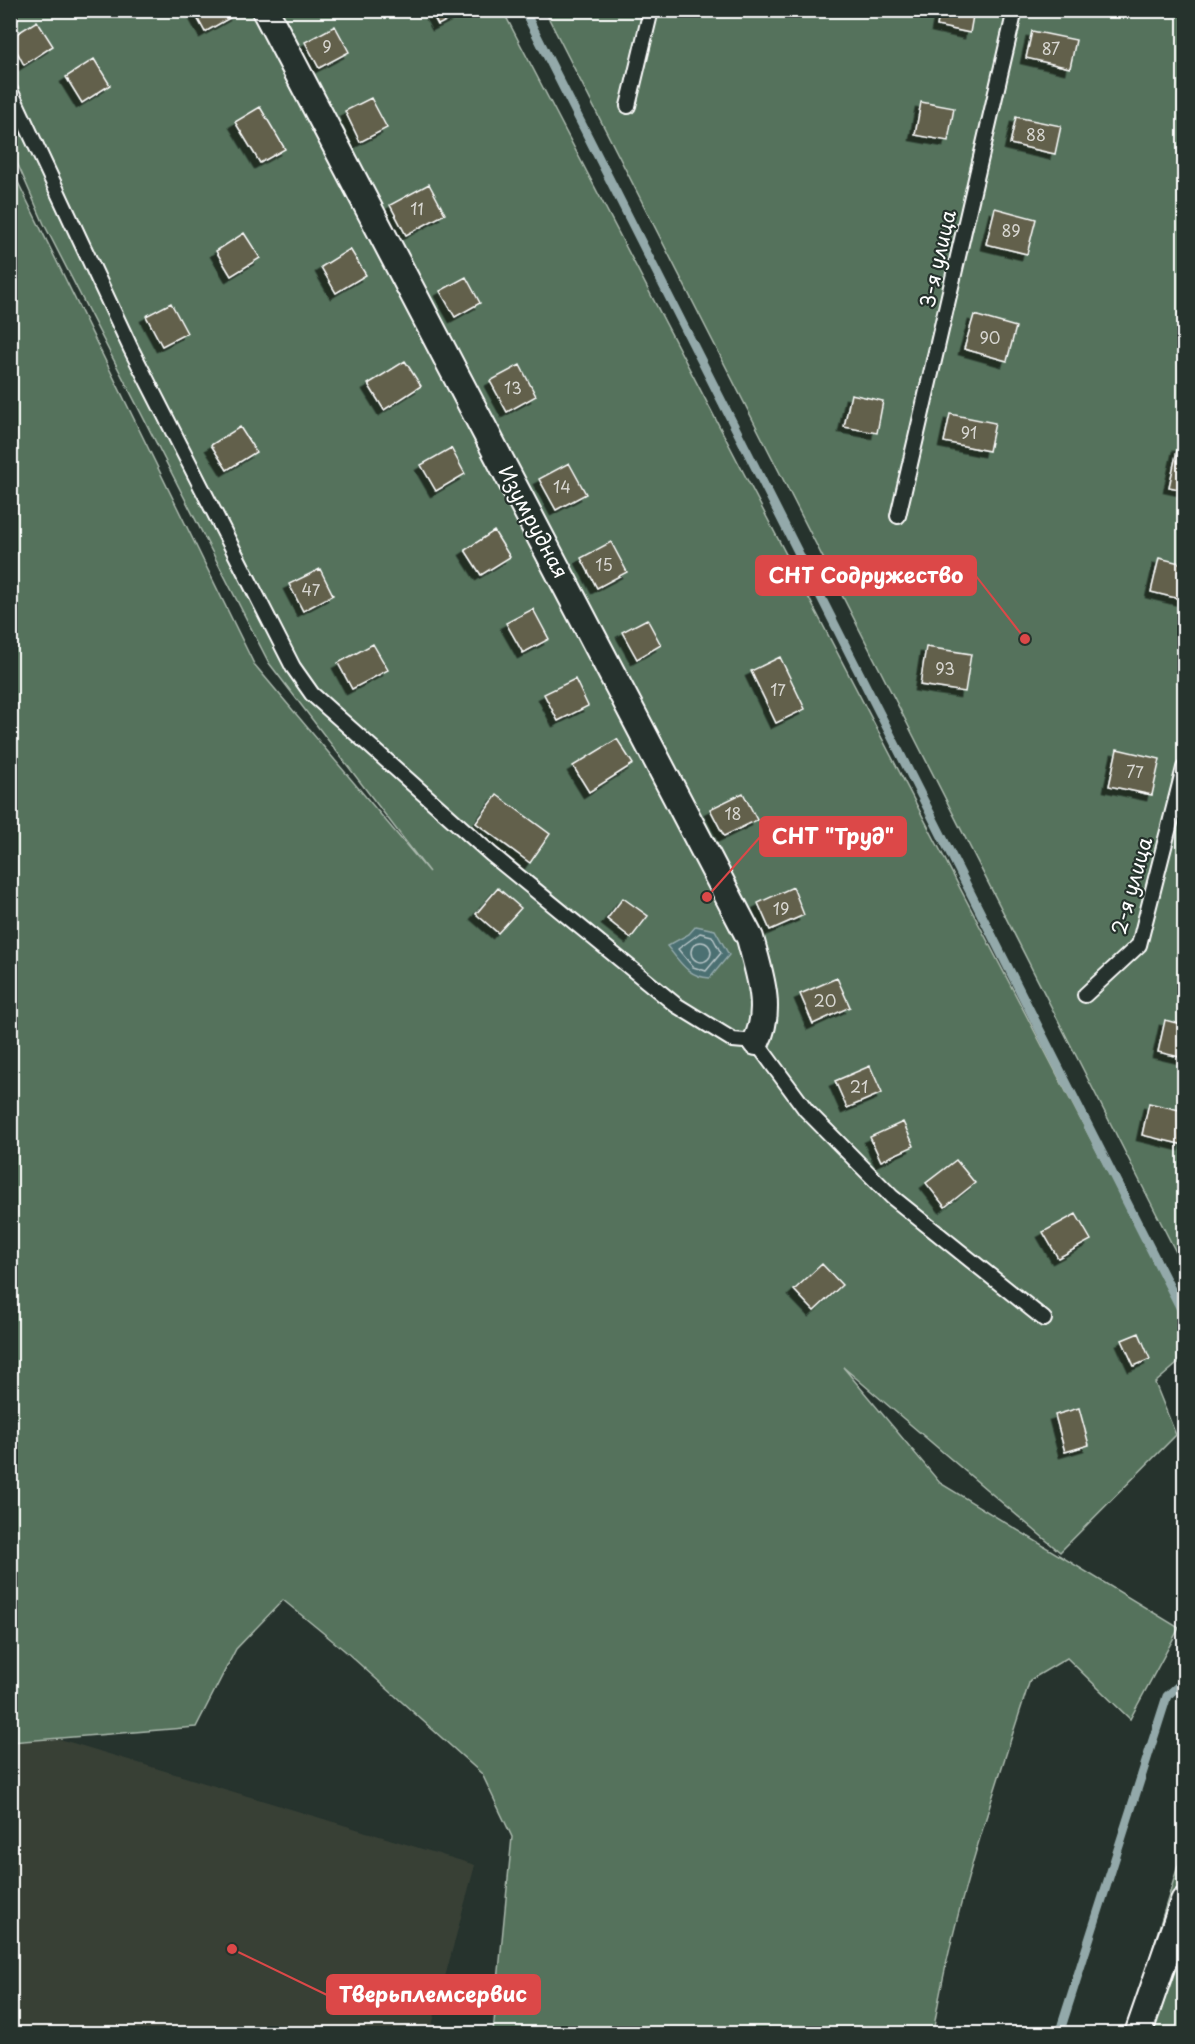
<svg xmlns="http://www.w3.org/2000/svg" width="1195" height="2044" font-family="'Playpen Sans',sans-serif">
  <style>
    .built { fill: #384036 }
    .green { fill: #54725b; stroke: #aab8ad; stroke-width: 1.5 }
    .water { fill: #4b6f72; stroke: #93a9aa; stroke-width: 1.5 }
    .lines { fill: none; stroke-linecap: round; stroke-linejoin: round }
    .shore { stroke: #b7c5c7; stroke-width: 1.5 }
    .stream { stroke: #93a9aa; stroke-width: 9 }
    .building { fill: #62604c; stroke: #fff; stroke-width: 1.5; filter: url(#shadow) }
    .lane-casing { stroke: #fff; stroke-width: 18 }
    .street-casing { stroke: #fff; stroke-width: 30 }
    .lane { stroke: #26332d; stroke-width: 14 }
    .street { stroke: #26332d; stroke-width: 26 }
    .labels { text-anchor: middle; stroke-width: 4.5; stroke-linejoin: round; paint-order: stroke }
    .number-label { font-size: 16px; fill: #d8d7d2 }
    .street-label { font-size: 20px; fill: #fff; stroke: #26332d }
    .leader { fill: none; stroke: #dc4848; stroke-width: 2 }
    .callout-dot { fill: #dc4848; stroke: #26332d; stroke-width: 2 }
    .callout { fill: #dc4848; stroke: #dc4848; stroke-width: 2 }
    .callout-label { font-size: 21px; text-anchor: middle; font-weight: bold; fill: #fff }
  </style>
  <defs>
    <filter id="shadow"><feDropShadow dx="-5.5" dy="5.5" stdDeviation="0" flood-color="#0009"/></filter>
  </defs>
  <rect width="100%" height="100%" fill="#26332d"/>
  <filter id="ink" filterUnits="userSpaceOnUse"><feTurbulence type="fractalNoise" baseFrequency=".0167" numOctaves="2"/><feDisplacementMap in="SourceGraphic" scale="12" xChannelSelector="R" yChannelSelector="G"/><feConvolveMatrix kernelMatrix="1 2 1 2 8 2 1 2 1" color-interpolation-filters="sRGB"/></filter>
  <g filter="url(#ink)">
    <path class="built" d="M 10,1724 L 475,1865 L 430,2033 L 11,2033 Z"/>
    <path class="green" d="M 11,11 L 503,11 L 1184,1318 L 1184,1358 L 1155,1383 L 1176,1435 L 1060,1552 L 843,1367 L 940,1483 L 1179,1628 L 1130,1719 L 1067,1658 L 1030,1680 C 993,1796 952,1913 933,2033 L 493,2033 L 512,1837 L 482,1774 L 344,1650 L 283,1600 L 236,1649 L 196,1727 L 11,1742 L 10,166 L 254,664 L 429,872 L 269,663 L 44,224 L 11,149 Z
      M 545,11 L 1184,11 L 1184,1268 Z
      M 1184,1846 L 1184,2033 L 1127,2033 Z"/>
    <path class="water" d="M 696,926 L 715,930 L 729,955 L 710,978 C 688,977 680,962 667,946 L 689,934 Z"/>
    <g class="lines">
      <path class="shore" d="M 700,933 L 712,936 L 721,953 L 706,971 L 693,967 L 678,949 Z
        M691 952a10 10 0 1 1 20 0a10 10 0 1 1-20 0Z"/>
      <path class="stream" d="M 524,10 L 1184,1315
        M 1059,2034 L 1167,1696 L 1184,1681"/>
    </g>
    <path class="building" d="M 193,10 L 232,10 L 235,15 L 205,32 Z
      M 430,10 L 467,10 L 438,25 Z
      M 940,10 L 974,10 L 970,33 L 937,26 Z
      M 37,21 L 53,46 L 24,65 L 10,38 Z
      M 335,26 L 349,52 L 319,68 L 305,42 Z
      M 1032,31 L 1076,40 L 1070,68 L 1026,58 Z
      M 94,59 L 110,85 L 82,103 L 66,77 Z
      M 371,98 L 387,128 L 360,142 L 345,111 Z
      M 921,102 L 954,108 L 948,141 L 915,135 Z
      M 260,107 L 285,149 L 260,163 L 235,122 Z
      M 1016,117 L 1061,126 L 1055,154 L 1010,144 Z
      M 429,184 L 445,214 L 406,235 L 390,205 Z
      M 995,208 L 1036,219 L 1027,254 L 986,244 Z
      M 244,233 L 260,258 L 231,276 L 216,251 Z
      M 350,249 L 366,275 L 336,293 L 321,267 Z
      M 466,277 L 480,303 L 455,317 L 440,291 Z
      M 171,303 L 187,333 L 162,346 L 146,316 Z
      M 974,315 L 1016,327 L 1007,361 L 964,349 Z
      M 405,361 L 421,386 L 384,410 L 368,384 Z
      M 520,365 L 536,396 L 507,412 L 490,381 Z
      M 851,394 L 883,401 L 877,433 L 844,427 Z
      M 950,414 L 995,423 L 989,451 L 944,442 Z
      M 240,427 L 256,452 L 227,470 L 211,445 Z
      M 1178,446 L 1184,447 L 1184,490 L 1169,487 Z
      M 451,448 L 465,474 L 436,491 L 421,465 Z
      M 569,463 L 586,494 L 556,510 L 539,479 Z
      M 494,531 L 510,557 L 481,575 L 465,550 Z
      M 611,542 L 627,572 L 597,588 L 581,558 Z
      M 1159,558 L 1184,564 L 1184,600 L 1151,592 Z
      M 320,569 L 333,595 L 303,611 L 289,584 Z
      M 533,609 L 549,639 L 523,653 L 506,623 Z
      M 647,619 L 661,645 L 637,659 L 622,632 Z
      M 373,644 L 388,670 L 352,689 L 338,663 Z
      M 926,647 L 971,654 L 965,692 L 920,685 Z
      M 780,657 L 805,709 L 776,723 L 751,671 Z
      M 575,679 L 588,706 L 558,721 L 544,694 Z
      M 617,739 L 633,764 L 589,792 L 573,766 Z
      M 1117,749 L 1160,759 L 1152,795 L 1109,786 Z
      M 743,793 L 757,820 L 724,836 L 710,809 Z
      M 497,795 L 550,834 L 530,863 L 476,823 Z
      M 793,887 L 804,915 L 770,930 L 758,903 Z
      M 498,888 L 521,908 L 498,933 L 476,914 Z
      M 623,898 L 648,916 L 631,938 L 607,919 Z
      M 837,978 L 850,1007 L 813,1024 L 800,994 Z
      M 1165,1020 L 1184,1025 L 1184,1058 L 1158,1052 Z
      M 870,1066 L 882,1093 L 847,1108 L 835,1081 Z
      M 1149,1103 L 1184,1111 L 1184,1145 L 1142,1135 Z
      M 903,1122 L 914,1146 L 881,1161 L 870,1137 Z
      M 956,1160 L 975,1183 L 945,1207 L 926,1183 Z
      M 1076,1214 L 1091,1240 L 1058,1258 L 1043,1232 Z
      M 822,1264 L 842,1285 L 814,1311 L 794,1290 Z
      M 1139,1333 L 1150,1359 L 1134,1366 L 1122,1340 Z
      M 1079,1408 L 1089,1445 L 1065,1452 L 1055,1415 Z"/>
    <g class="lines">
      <defs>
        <path id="lane" d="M 10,90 L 131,349 L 293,667 L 312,694 L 491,854 L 676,1005 L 733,1040 L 756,1042 L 806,1110 L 892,1197 L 1044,1319
          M 628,106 L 651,10
          M 898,516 L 1015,10
          M 1085,995 L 1139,945 L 1184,768"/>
        <path id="street" d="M 265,10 L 750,938 C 759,973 773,1009 756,1042
          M 1138,2034 L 1184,1901"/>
      </defs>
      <use href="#lane" class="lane-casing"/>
      <use href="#street" class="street-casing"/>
      <use href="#lane" class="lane"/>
      <use href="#street" class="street"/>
    </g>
  </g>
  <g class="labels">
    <g class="number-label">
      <text x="327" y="53">9</text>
      <text x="1051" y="55">87</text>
      <text x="1036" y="141">88</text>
      <text x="417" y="215">11</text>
      <text x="1011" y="237">89</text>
      <text x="990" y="344">90</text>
      <text x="513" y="394">13</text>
      <text x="969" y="439">91</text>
      <text x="562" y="493">14</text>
      <text x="604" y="571">15</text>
      <text x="311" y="596">47</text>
      <text x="945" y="675">93</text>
      <text x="778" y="696">17</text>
      <text x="1135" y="778">77</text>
      <text x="733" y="820">18</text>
      <text x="781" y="915">19</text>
      <text x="825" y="1007">20</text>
      <text x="859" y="1093">21</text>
    </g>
    <g class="street-label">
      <text transform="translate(938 259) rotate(-77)" y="7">3-я улица</text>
      <text transform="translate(533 522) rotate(62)" y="7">Изумрудная</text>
      <text transform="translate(1132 886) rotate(-74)" y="7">2-я улица</text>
    </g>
  </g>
  <path class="leader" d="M1025 639L976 576M707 897L760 837M232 1949L327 1995"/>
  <g class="callout-dot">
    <circle cx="1025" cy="639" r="6"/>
    <circle cx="707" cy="897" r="6"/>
    <circle cx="232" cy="1949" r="6"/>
  </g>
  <g class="callout">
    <rect x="756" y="556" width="220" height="39" rx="6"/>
    <rect x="760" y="817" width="146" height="39" rx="6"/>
    <rect x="327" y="1975" width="213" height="39" rx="6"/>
  </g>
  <g class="callout-label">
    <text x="866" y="583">СНТ Содружество</text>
    <text x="833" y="844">СНТ "Труд"</text>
    <text x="433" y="2002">Тверьплемсервис</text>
  </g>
  <rect width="1195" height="2044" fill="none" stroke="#26332d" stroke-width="36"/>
  <rect x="18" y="18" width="1159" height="2008" fill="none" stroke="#fff" stroke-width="2" filter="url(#ink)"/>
</svg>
